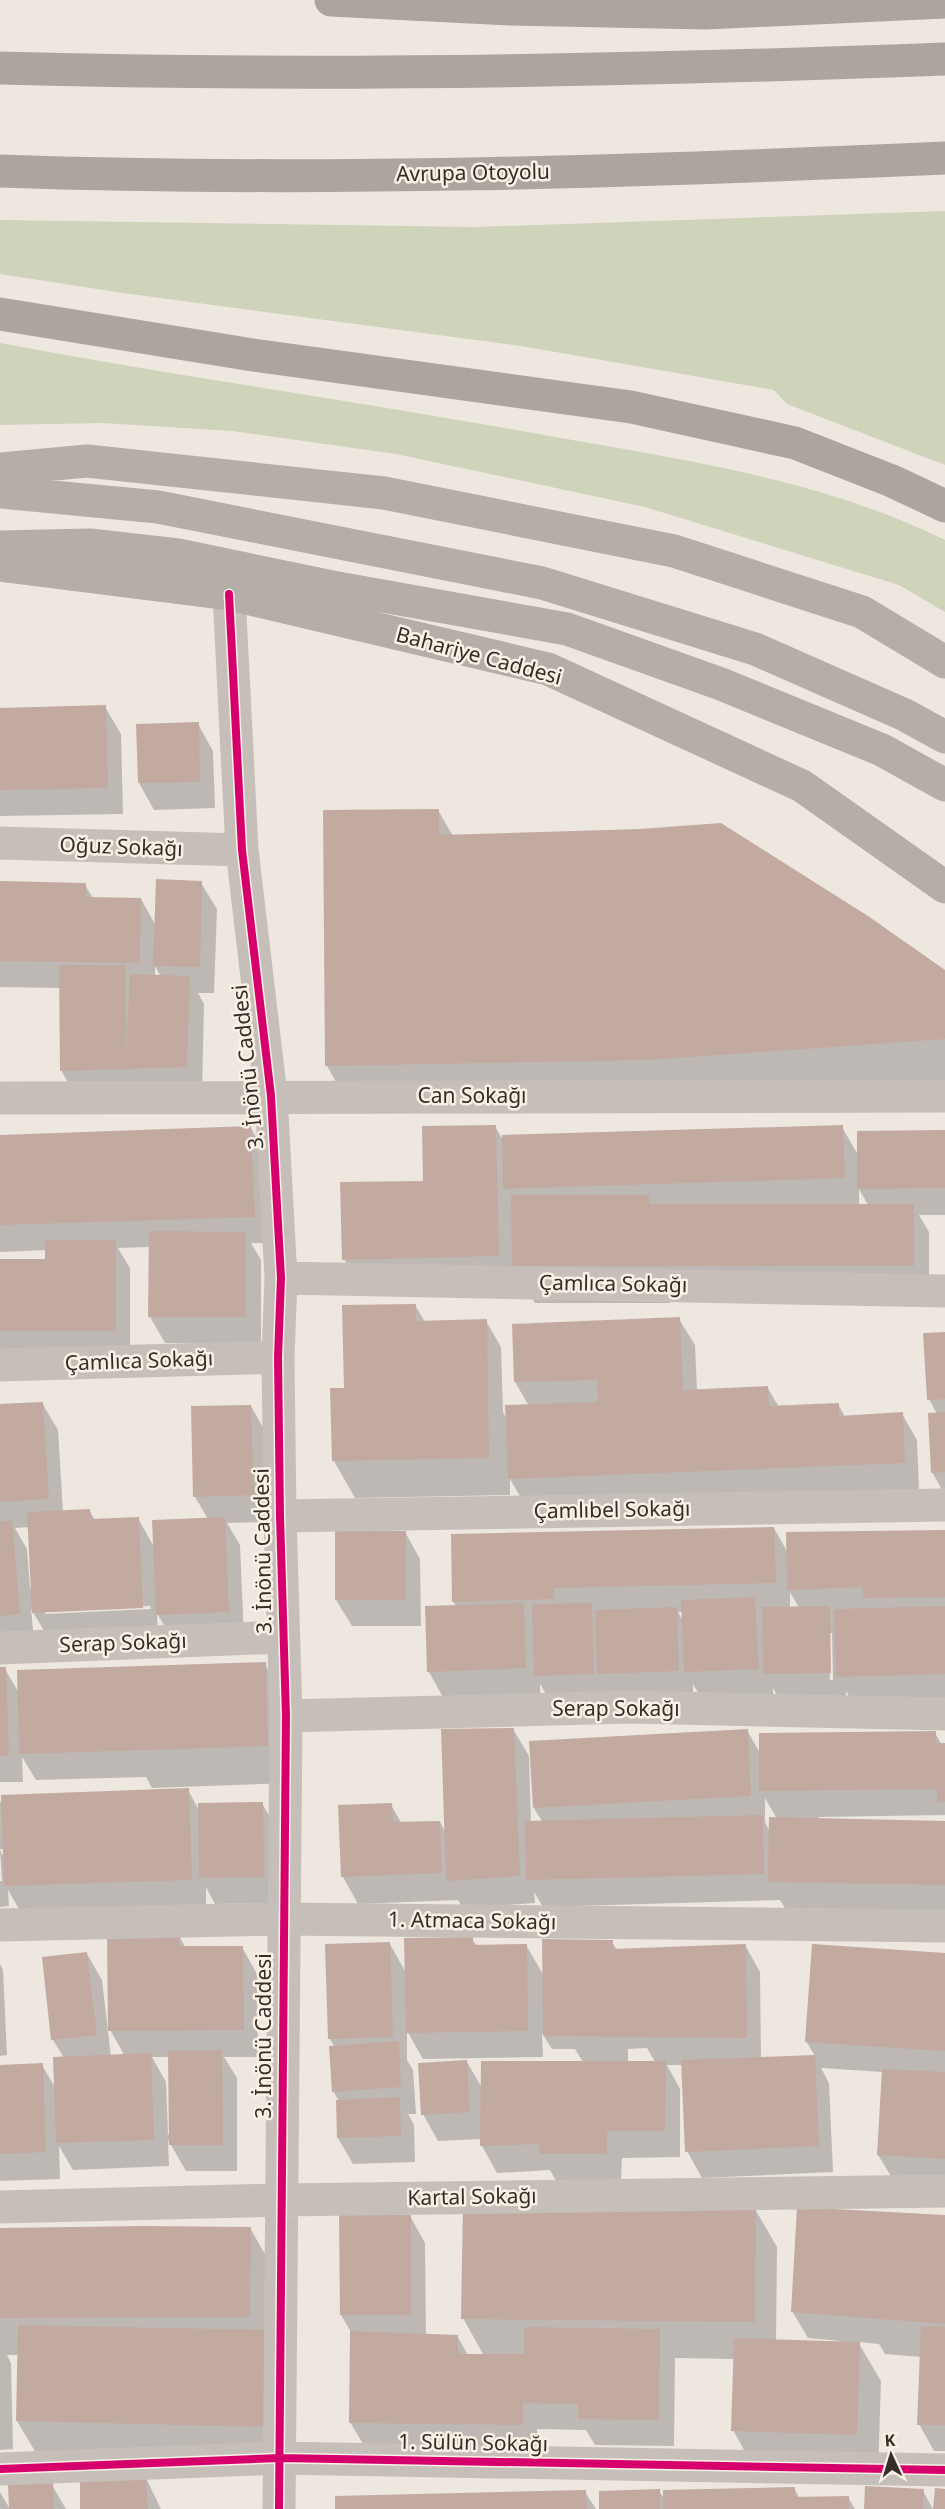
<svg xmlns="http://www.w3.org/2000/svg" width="945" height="2509" font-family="'Noto Sans',sans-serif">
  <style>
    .green { fill: #ced3b9 }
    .shadow { fill: #0003; fill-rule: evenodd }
    .building { fill: #c2aaa0 }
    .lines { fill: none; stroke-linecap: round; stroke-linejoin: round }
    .minor { stroke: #c6bfb9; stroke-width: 33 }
    .primary { stroke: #b5ada8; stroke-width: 33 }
    .motorway { stroke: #aca59f; stroke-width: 33 }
    .cycleway-casing { stroke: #faf1e6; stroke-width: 11 }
    .cycleway { stroke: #d6006c; stroke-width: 8 }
    .labels { text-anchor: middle; stroke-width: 5; stroke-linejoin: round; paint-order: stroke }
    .street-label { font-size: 21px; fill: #372c27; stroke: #faf1e6 }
  </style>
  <rect width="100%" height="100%" fill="#ede7e0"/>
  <path class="green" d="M 945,211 L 945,465 L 787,404 L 774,390 L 521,346 L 123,293 L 0,274 L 0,220 L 475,227 Z
    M 0,343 C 187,378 375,404 561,438 C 691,461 826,481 945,540 L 945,612 L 899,585 L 645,507 L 396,454 L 232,431 L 103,423 L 0,425 Z"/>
  <path class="shadow" d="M 105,707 L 121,734 L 123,814 L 0,816 L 0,710 Z
    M 198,724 L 213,751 L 215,808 L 154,810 L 139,783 L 138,725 Z
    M 438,810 L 453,836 L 945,972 L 945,1086 L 353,1112 L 327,1066 Z
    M 0,883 L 85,885 L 93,898 L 141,899 L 156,926 L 201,883 L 217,909 L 214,993 L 198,993 L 204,1004 L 202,1093 L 76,1097 L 61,1070 L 61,988 L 0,987 ZM 155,966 L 161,977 L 155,976 Z
    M 495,1126 L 501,1137 L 842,1127 L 858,1155 L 945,1132 L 945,1215 L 919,1215 L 929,1232 L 929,1292 L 670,1279 L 670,1303 L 535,1303 L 513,1265 L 513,1283 L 359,1286 L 344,1259 L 425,1182 ZM 859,1189 L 868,1205 L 859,1205 Z
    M 251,1128 L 266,1154 L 269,1243 L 251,1243 L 261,1260 L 261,1343 L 165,1343 L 150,1317 L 150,1247 L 118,1248 L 130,1268 L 130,1357 L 0,1357 L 0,1261 L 47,1261 L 47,1250 L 0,1252 L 0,1136 Z
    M 415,1305 L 425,1322 L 486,1321 L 501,1347 L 503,1412 L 507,1420 L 529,1406 L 515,1382 L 513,1326 L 679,1319 L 695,1345 L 697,1390 L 767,1387 L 779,1407 L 838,1404 L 845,1417 L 902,1414 L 917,1440 L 919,1490 L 525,1505 L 510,1479 L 510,1495 L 355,1498 L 334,1461 L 345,1389 Z
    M 945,1334 L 945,1495 L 932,1472 L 937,1414 L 929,1399 Z
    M 42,1403 L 58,1430 L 63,1512 L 89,1510 L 95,1520 L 138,1518 L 154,1547 L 208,1519 L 195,1497 L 251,1406 L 266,1433 L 269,1522 L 227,1523 L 240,1545 L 244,1638 L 173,1641 L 157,1613 L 158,1635 L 49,1639 L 31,1609 L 34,1640 L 0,1643 L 0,1406 ZM 30,1527 L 33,1588 L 30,1588 L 27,1549 L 15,1528 ZM 150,1606 L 151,1609 L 45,1614 L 45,1611 Z
    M 774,1528 L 788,1553 L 945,1532 L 945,1701 L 853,1703 L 846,1691 L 846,1699 L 780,1700 L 773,1688 L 773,1695 L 701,1698 L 693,1684 L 693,1698 L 614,1700 L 608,1691 L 608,1701 L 551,1702 L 540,1684 L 540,1695 L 444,1699 L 429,1672 L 456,1606 L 453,1601 ZM 790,1592 L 799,1608 L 790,1608 ZM 678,1612 L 683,1612 L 683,1621 ZM 829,1633 L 832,1633 L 833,1680 L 830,1680 Z
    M 405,1532 L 420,1559 L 421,1626 L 352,1626 L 336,1600 Z
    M 265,1664 L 287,1701 L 289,1783 L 152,1788 L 146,1777 L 36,1780 L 22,1757 L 23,1782 L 0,1782 L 0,1669 L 5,1669 L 19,1693 Z
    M 513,1729 L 529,1756 L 531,1823 L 543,1823 L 534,1808 L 747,1730 L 760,1753 L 935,1733 L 942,1745 L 945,1745 L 945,1815 L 819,1817 L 819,1820 L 945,1822 L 945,1911 L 785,1908 L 780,1900 L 543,1907 L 534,1892 L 535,1903 L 463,1908 L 458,1900 L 358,1904 L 343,1877 L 340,1806 L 391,1805 L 402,1824 L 440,1822 L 446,1833 ZM 765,1798 L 777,1819 L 770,1832 L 765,1822 Z
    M 188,1790 L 199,1810 L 262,1803 L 277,1830 L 278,1903 L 215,1904 L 206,1887 L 206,1907 L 27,1923 L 8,1890 L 9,1906 L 0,1907 L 0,1881 L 2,1881 L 0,1850 L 4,1858 L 4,1849 L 0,1849 L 0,1801 L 3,1806 Z
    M 179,1936 L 186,1948 L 242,1947 L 257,1974 L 258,2057 L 224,2057 L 237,2078 L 237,2171 L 186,2171 L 168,2140 L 169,2166 L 73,2170 L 59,2146 L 60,2179 L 0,2181 L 0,2067 L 42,2065 L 56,2089 L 64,2058 L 53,2040 L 87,1954 L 102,1980 L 111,2057 L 125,2056 L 110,2030 ZM 152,2057 L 170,2057 L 171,2134 L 168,2134 L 166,2082 Z
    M 472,1939 L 477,1946 L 526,1945 L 544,1976 L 612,1942 L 617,1950 L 745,1945 L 760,1972 L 761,2059 L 815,2056 L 806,2041 L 945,1954 L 945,2184 L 894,2181 L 878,2155 L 883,2072 L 821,2068 L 829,2083 L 833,2172 L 702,2178 L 687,2151 L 683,2065 L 667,2065 L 680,2089 L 680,2157 L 622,2158 L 621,2180 L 556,2181 L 550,2170 L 497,2173 L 482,2146 L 482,2139 L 438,2141 L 423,2114 L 467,2062 L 482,2088 L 583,2062 L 575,2049 L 552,2049 L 542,2033 L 543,2057 L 423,2059 L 407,2031 L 407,2060 L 413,2070 L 416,2114 L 408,2114 L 414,2125 L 415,2162 L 353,2164 L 338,2138 L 339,2101 L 333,2091 L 335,2047 L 329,2038 L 390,1944 L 406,1973 ZM 647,2048 L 655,2062 L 628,2062 L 628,2049 Z
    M 0,1964 L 3,1970 L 7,2055 L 0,2056 Z
    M 755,2209 L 777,2247 L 776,2341 L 841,2343 L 841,2341 L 808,2338 L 792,2311 L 945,2217 L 945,2451 L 934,2451 L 919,2424 L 921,2357 L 885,2354 L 879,2344 L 858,2342 L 881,2381 L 878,2472 L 754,2468 L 733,2430 L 735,2359 L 675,2358 L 674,2446 L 595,2445 L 586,2430 L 537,2429 L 537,2451 L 366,2449 L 350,2422 L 351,2332 L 341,2315 L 410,2216 L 425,2243 L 426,2335 L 457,2336 L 468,2355 L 484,2356 L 463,2318 Z
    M 250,2228 L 272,2266 L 293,2464 L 39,2458 L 17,2421 L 19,2355 L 7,2355 L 11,2363 L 13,2449 L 0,2450 L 0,2230 Z
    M 146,2478 L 161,2509 L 82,2509 Z
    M 52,2485 L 66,2509 L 10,2509 Z
    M 794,2488 L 800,2499 L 848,2497 L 855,2509 L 601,2509 L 659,2490 L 665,2501 Z
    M 923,2491 L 933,2509 L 865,2509 Z
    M 0,2492 L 10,2509 L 0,2509 Z
    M 585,2492 L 596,2509 L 337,2509 Z"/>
  <path class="building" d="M 106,705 L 108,788 L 0,790 L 0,708 Z
    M 199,722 L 200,782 L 138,783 L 136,724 Z
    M 439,809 L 439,835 L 640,829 L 721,823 L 868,916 L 945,970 L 945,1039 L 647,1060 L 325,1066 L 323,810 Z
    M 156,879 L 202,881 L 200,967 L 153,966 Z
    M 0,881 L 86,883 L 86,897 L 141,898 L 140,963 L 0,961 Z
    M 59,965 L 126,965 L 126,1055 L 130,974 L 190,976 L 187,1067 L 60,1071 Z
    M 496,1125 L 499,1256 L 342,1260 L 340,1182 L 423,1181 L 422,1126 Z
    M 843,1125 L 845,1178 L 503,1189 L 502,1135 Z
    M 251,1126 L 255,1217 L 0,1225 L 0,1135 Z
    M 945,1130 L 945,1188 L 857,1189 L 857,1131 Z
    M 511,1195 L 649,1195 L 649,1204 L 914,1204 L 914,1266 L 512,1266 Z
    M 149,1231 L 246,1232 L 246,1317 L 148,1317 Z
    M 45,1240 L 116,1240 L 116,1331 L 0,1331 L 0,1259 L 45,1259 Z
    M 416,1304 L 416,1321 L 487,1319 L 489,1458 L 332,1461 L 330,1388 L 344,1388 L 342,1305 Z
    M 680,1317 L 683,1390 L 768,1386 L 769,1406 L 839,1403 L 839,1416 L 903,1412 L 905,1463 L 508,1479 L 505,1405 L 598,1402 L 597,1380 L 514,1382 L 512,1324 Z
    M 945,1332 L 945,1399 L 927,1400 L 923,1333 Z
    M 43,1402 L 49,1499 L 0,1502 L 0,1404 Z
    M 251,1405 L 254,1495 L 193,1497 L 191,1406 Z
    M 945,1412 L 945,1472 L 931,1473 L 928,1413 Z
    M 90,1509 L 91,1519 L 139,1517 L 143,1608 L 32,1613 L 27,1512 Z
    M 225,1517 L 229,1612 L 156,1615 L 152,1520 Z
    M 12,1520 L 20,1614 L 0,1616 L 0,1522 Z
    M 774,1527 L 776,1583 L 554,1588 L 554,1599 L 452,1602 L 451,1534 Z
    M 945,1530 L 945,1597 L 863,1598 L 862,1587 L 787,1590 L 786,1532 Z
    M 335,1531 L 406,1531 L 406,1600 L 335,1600 Z
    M 755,1597 L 759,1669 L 684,1672 L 681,1600 Z
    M 524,1603 L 526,1668 L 427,1672 L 425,1606 Z
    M 592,1603 L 594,1674 L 534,1676 L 532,1604 Z
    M 830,1606 L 831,1673 L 763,1674 L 762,1607 Z
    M 945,1606 L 945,1674 L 836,1677 L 834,1609 Z
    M 677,1607 L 679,1671 L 597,1674 L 595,1610 Z
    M 266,1662 L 268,1746 L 19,1754 L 17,1670 Z
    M 0,1667 L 6,1667 L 9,1755 L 0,1756 Z
    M 514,1728 L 520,1876 L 446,1881 L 441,1729 Z
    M 748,1729 L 751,1796 L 533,1808 L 529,1741 Z
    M 936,1731 L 936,1743 L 945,1743 L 945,1802 L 937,1802 L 937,1789 L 759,1791 L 759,1733 Z
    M 189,1788 L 192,1880 L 4,1886 L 1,1795 Z
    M 263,1802 L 264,1877 L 199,1878 L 198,1803 Z
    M 392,1803 L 393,1822 L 440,1821 L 442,1873 L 341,1877 L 338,1805 Z
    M 763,1815 L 764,1874 L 526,1880 L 525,1821 Z
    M 769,1817 L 945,1821 L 945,1885 L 768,1882 Z
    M 180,1934 L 179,1946 L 243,1946 L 244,2030 L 108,2031 L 107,1935 Z
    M 473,1937 L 473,1945 L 527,1944 L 528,2031 L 406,2033 L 404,1938 Z
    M 542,1939 L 613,1940 L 613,1949 L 746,1944 L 747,2038 L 543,2036 Z
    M 390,1942 L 393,2037 L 328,2039 L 325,1944 Z
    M 812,1944 L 945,1953 L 945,2051 L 805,2042 Z
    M 87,1952 L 97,2035 L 51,2040 L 42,1957 Z
    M 399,2041 L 401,2087 L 332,2092 L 329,2046 Z
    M 222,2050 L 223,2145 L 169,2145 L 168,2051 Z
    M 151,2053 L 154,2140 L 56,2143 L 53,2057 Z
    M 815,2055 L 819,2146 L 685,2152 L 681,2060 Z
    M 467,2060 L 470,2112 L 421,2115 L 418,2063 Z
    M 481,2061 L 666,2061 L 665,2131 L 607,2131 L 607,2154 L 539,2154 L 539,2144 L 480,2146 Z
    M 43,2063 L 46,2152 L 0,2154 L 0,2065 Z
    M 882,2069 L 945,2072 L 945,2159 L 877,2155 Z
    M 400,2097 L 401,2136 L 337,2138 L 336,2100 Z
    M 463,2204 L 756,2208 L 755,2322 L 461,2319 Z
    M 797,2207 L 945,2215 L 945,2324 L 791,2312 Z
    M 339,2215 L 411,2215 L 411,2315 L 340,2315 Z
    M 144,2226 L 251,2227 L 250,2317 L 0,2318 L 0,2228 Z
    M 18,2325 L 274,2330 L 272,2427 L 16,2421 Z
    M 921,2326 L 945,2327 L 945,2425 L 917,2425 Z
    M 524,2327 L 660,2329 L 659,2420 L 578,2419 L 578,2404 L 523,2403 L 523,2425 L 349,2423 L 350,2331 L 458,2335 L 458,2354 L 524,2354 Z
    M 734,2338 L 860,2342 L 857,2435 L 731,2431 Z
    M 146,2477 L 148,2509 L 80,2509 L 80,2479 Z
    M 53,2483 L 54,2509 L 9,2509 L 8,2484 Z
    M 865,2486 L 924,2489 L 923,2509 L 864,2509 Z
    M 795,2487 L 795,2497 L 849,2496 L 849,2509 L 663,2509 L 663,2490 Z
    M 935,2488 L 945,2489 L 945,2509 L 933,2509 Z
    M 660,2489 L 660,2509 L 599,2509 L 599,2491 Z
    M 586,2490 L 587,2509 L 335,2509 L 335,2496 Z"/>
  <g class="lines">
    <path class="minor" d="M 229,594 L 242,850 L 271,1096 L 281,1278 L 278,1357 L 280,1516 L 286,1716 L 279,2509
      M 0,843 L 242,850
      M 0,1098 L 945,1096
      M 281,1278 L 945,1291
      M 0,1365 L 278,1357
      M 280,1516 L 945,1505
      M 0,1648 L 282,1637
      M 286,1716 L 630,1707 L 945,1714
      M 0,1925 L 283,1919 L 945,1926
      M 0,2207 L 281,2200 L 945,2191
      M 0,2469 L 280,2458 L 945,2470"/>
    <path class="primary" d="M 0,469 L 87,461 L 384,493 L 674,551 L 862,612 L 945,662
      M 0,492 L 158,507 L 542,583 L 755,649 L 905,715 L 945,737
      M 0,547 L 90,545 L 178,555 L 332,587 L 567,629 L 721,684 L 882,750 L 945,785
      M 0,565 L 229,594 L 548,669 L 802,786 L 945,887"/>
    <path class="motorway" d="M 331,0 L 510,9 L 705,13 L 945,2
      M 0,68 C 315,77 630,71 945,59
      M 0,171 C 315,182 630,172 945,158
      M 0,314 L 253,355 L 631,407 L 795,443 L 892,481 L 945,506"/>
    <defs>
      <path id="cycleway" d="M 229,594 L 242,850 L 271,1096 L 281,1278 L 278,1357 L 280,1516 L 286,1716 L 279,2509
        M 0,2469 L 280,2458 L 945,2470"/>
    </defs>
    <use href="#cycleway" class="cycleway-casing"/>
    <use href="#cycleway" class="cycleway"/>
  </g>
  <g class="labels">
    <g class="street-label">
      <text transform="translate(473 173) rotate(-1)" y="7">Avrupa Otoyolu</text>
      <text transform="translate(479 656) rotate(15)" y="7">Bahariye Caddesi</text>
      <text transform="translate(121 847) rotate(2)" y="7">Oğuz Sokağı</text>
      <text transform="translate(248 1067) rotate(-96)" y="7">3. İnönü Caddesi</text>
      <text x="472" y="1103">Can Sokağı</text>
      <text transform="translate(613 1284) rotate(1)" y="7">Çamlıca Sokağı</text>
      <text transform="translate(139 1361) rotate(-2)" y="7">Çamlıca Sokağı</text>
      <text transform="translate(612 1510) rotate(-1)" y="7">Çamlıbel Sokağı</text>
      <text transform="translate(263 1551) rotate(-91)" y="7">3. İnönü Caddesi</text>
      <text transform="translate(123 1643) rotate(-2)" y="7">Serap Sokağı</text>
      <text x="616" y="1716">Serap Sokağı</text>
      <text transform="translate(472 1921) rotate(1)" y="7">1. Atmaca Sokağı</text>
      <text transform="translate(264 2036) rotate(-90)" y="7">3. İnönü Caddesi</text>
      <text transform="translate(472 2197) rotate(-1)" y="7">Kartal Sokağı</text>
      <text transform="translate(473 2443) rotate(1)" y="7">1. Sülün Sokağı</text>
    </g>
  </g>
  <g transform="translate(891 2455) rotate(356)" stroke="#faf1e6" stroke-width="4.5" paint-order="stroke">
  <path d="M0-4.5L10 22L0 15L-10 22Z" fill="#372c27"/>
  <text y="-9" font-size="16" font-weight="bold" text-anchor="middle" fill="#372c27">K</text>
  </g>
</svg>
